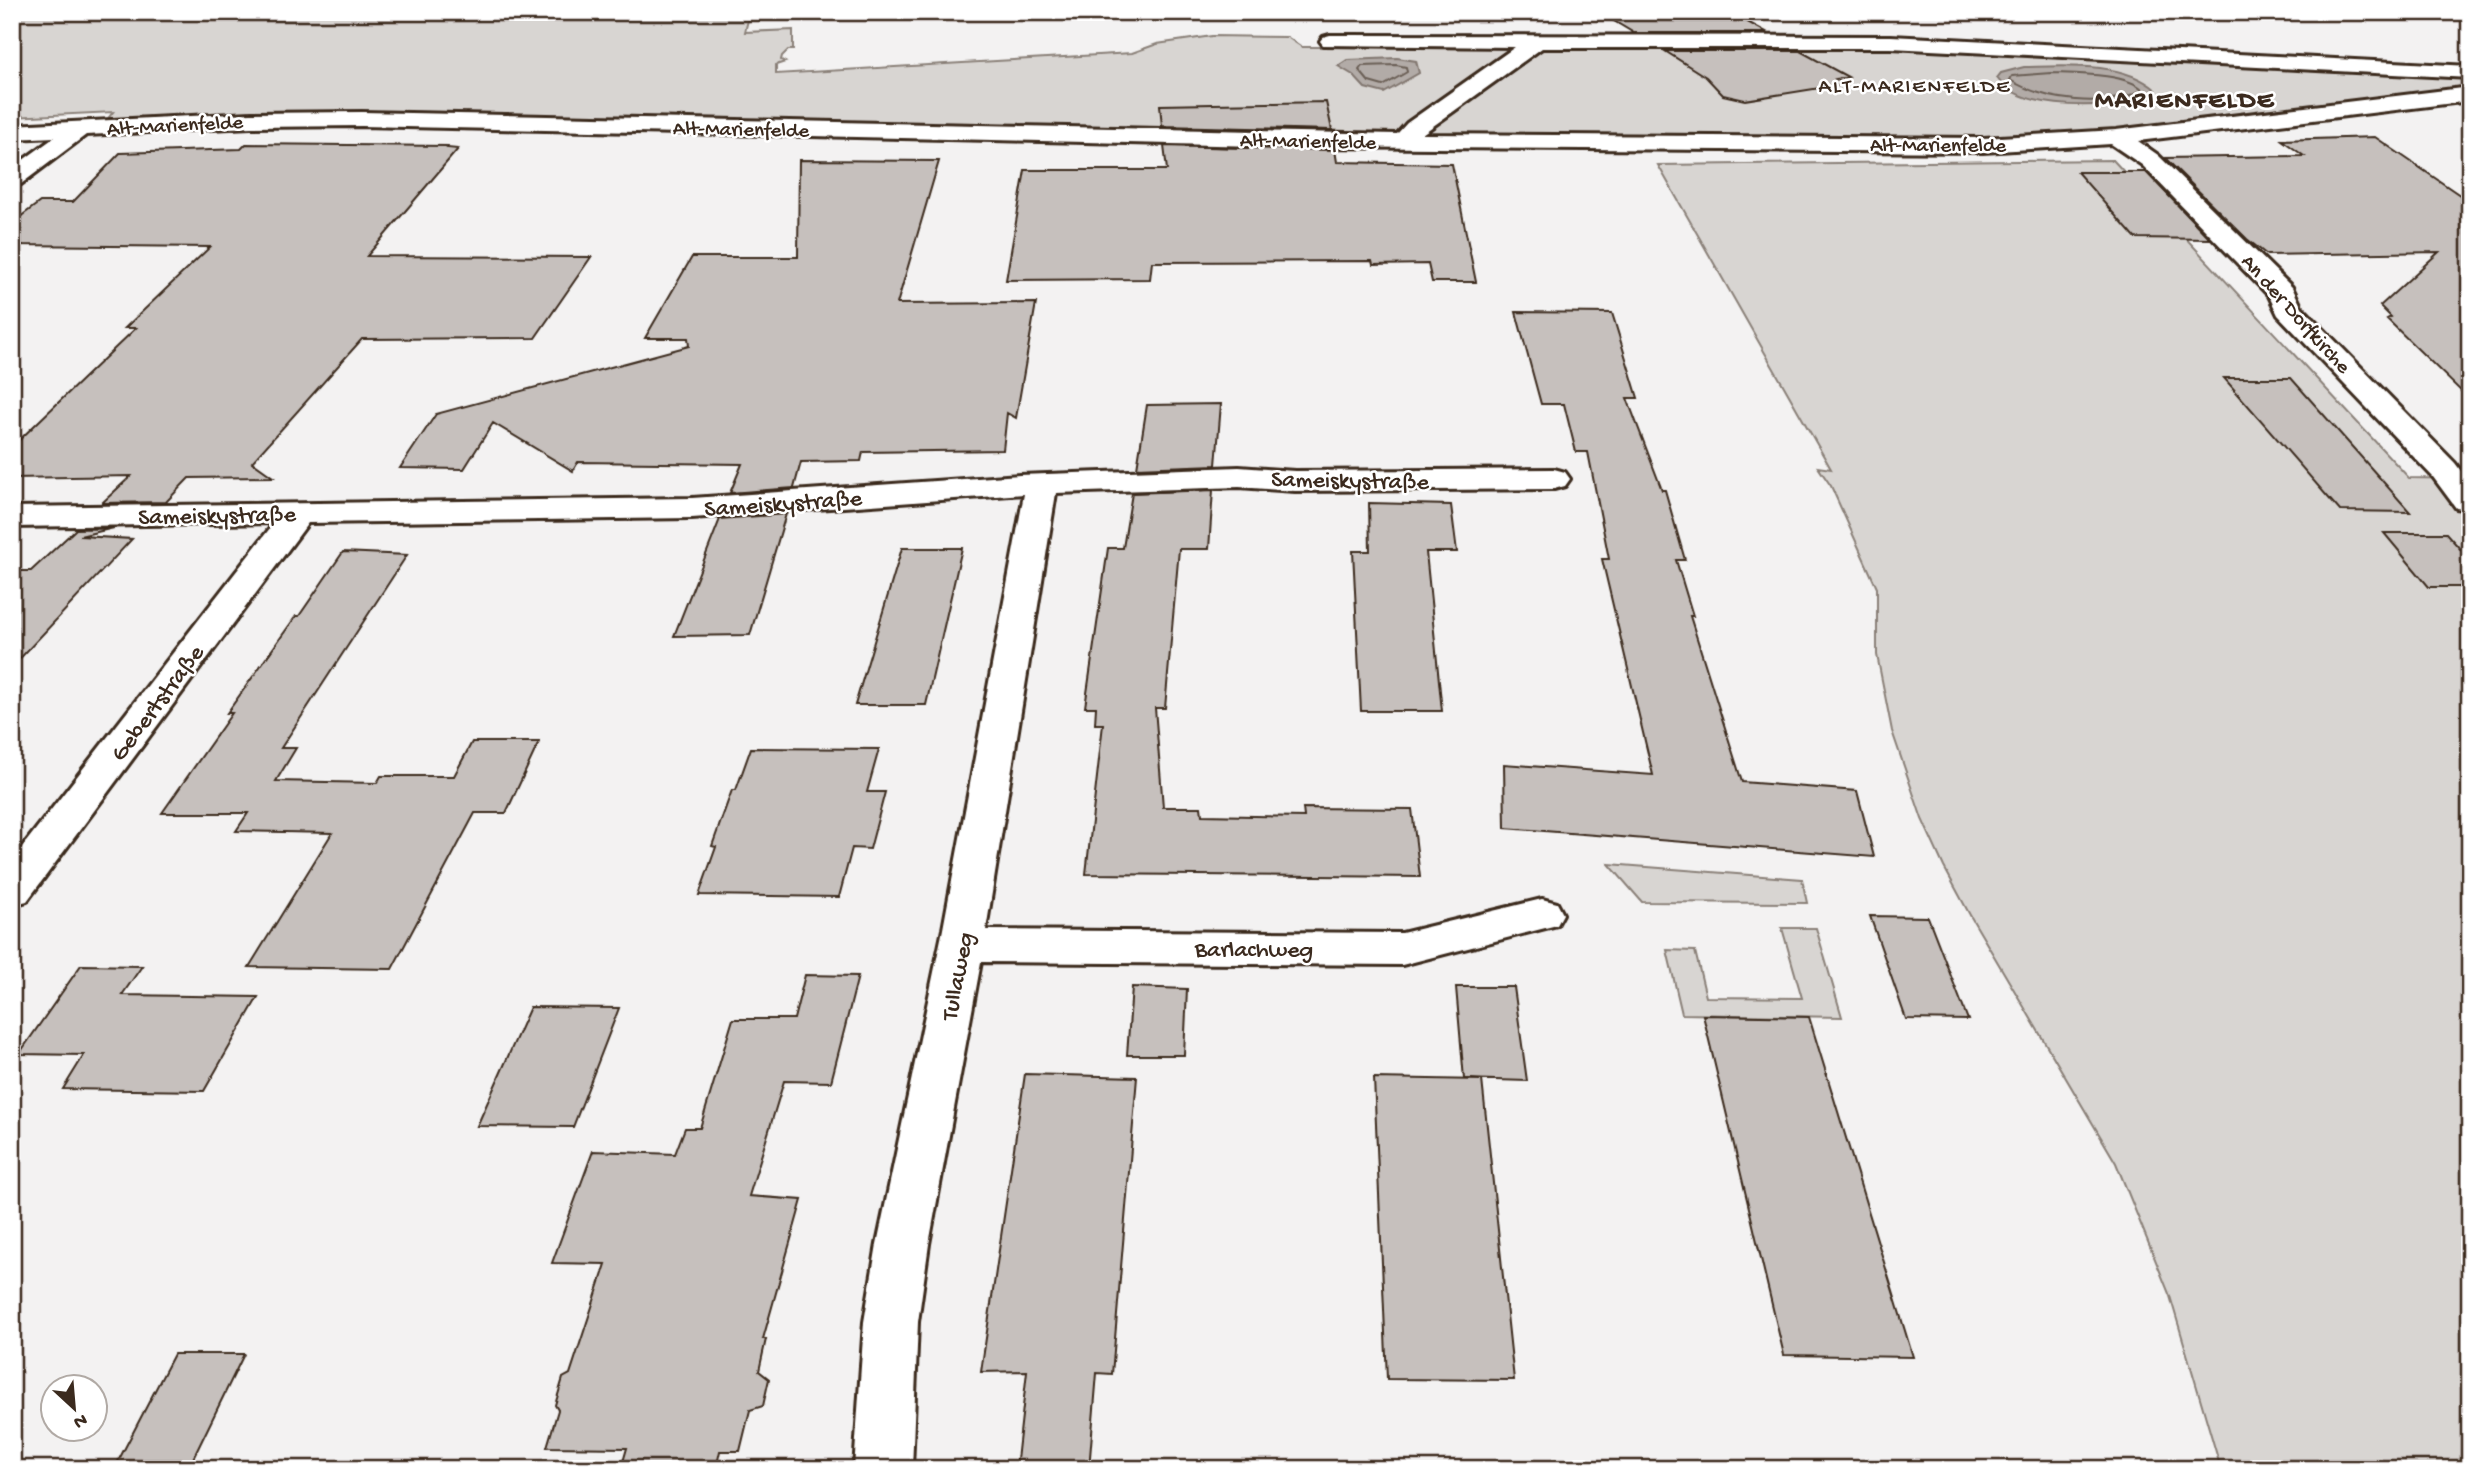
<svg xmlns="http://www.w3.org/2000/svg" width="2482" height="1481" font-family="'Gochi Hand',sans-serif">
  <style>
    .green { fill: #d8d5d2; stroke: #8a8078; stroke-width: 2 }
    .water { fill: #b2aba7; stroke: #827770; stroke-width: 2 }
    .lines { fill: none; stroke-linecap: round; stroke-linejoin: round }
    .shore { stroke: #6b5e55; stroke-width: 2 }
    .building { fill: #c6c0bd; stroke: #3b2a1e; stroke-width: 2 }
    .minor-casing { stroke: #3b2a1e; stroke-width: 6 }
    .minor { fill: #fff; fill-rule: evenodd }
    .labels { text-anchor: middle; stroke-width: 5; stroke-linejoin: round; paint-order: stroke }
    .far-neighbourhood-label { font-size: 21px; letter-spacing: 2px; fill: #3b2a1e; stroke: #fff }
    .far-street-label { font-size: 21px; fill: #3b2a1e; stroke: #fff }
    .street-label { font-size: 24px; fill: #3b2a1e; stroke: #fff }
    .far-district-label { font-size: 26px; font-weight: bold; letter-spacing: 2px; fill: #3b2a1e; stroke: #fff }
  </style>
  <rect width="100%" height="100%" fill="#f3f2f2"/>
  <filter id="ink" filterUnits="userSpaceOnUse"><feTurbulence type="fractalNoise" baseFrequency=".0143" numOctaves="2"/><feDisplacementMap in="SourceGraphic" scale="14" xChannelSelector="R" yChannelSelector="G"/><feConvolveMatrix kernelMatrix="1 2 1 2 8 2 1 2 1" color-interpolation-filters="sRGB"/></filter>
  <g filter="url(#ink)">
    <path class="green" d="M 12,12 L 750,12 L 745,32 L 793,30 L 793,50 L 788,50 L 782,56 L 781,60 L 785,62 L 776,65 L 776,74 L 1132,53 L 1157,44 L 1212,36 L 1287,37 L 1302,47 L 1898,47 L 2470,78 L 2470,87 L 2089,133 L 1976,138 L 106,121 L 113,112 L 12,117 Z
      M 2113,160 L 2409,478 L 2470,479 L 2470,1469 L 2221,1469 L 2170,1296 L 2116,1163 L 1971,917 L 1944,867 L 1922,819 L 1892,731 L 1877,655 L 1877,588 L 1831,486 L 1818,467 L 1831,469 L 1658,165 Z
      M 1609,864 L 1802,879 L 1807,903 L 1642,902 Z
      M 1782,928 L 1816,928 L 1842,1017 L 1682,1014 L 1667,950 L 1695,951 L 1706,997 L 1802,998 Z"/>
    <path class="water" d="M 1397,58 L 1416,61 L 1419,73 L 1384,93 L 1365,88 L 1353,75 L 1338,66 L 1347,60 Z
      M 2024,67 C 2066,66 2123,61 2156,90 L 2151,98 C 2113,107 2023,114 1997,78 L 2001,73 Z"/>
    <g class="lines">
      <path class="shore" d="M 1396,65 L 1406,67 L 1407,72 L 1383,86 L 1369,82 L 1359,70 L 1362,66 Z
        M 2051,73 C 2075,74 2126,73 2143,90 C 2105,108 2046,102 2010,80 L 2012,76 Z"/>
    </g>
    <path class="building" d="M 1599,12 L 1729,12 L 1768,33 L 1634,33 Z
      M 1665,51 L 1800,51 L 1848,77 L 1836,79 L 1845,84 L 1745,100 L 1723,95 L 1706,77 Z
      M 1326,102 L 1332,130 L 1162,126 L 1160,105 Z
      M 2375,137 L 2470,202 L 2470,400 L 2387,319 L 2391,317 L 2380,306 L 2439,252 L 2267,255 L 2247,239 L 2165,158 L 2304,156 L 2282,140 Z
      M 246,144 L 448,146 L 447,148 L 458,149 L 367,256 L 591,257 L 535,338 L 362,339 L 252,462 L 273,477 L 189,478 L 166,502 L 102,503 L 131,476 L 12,478 L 12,447 L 136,328 L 125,328 L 210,247 L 12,245 L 12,223 L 40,202 L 73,202 L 120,153 L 241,149 Z
      M 1164,146 L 1335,150 L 1337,162 L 1452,164 L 1476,282 L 1432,282 L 1428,264 L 1373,265 L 1372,261 L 1152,262 L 1150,279 L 1006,280 L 1025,170 L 1167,170 Z
      M 799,160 L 939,161 L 897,304 L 1036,303 L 1016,418 L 1007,413 L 1003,450 L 863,452 L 861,461 L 801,462 L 794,488 L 730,493 L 742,464 L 578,462 L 573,471 L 493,423 L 464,469 L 400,468 L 436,414 L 689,346 L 688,338 L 645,338 L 692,257 L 798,257 Z
      M 2077,172 L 2146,172 L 2210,239 L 2135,238 Z
      M 1516,312 L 1612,313 L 1638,398 L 1627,398 L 1662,490 L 1665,490 L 1685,560 L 1676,560 L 1693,616 L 1690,616 L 1742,782 L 1857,791 L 1874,857 L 1505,828 L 1504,764 L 1653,775 L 1602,559 L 1609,559 L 1588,452 L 1576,452 L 1564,404 L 1541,404 Z
      M 2224,378 L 2291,378 L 2410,512 L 2340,511 Z
      M 1221,404 L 1216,465 L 1137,468 L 1147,405 Z
      M 1213,490 L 1209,549 L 1179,549 L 1165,708 L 1155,708 L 1163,807 L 1201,807 L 1202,815 L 1304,817 L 1303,808 L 1412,809 L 1420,877 L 1086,874 L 1103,724 L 1095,724 L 1096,707 L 1085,707 L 1108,548 L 1123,548 L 1132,493 Z
      M 1369,503 L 1451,505 L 1457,552 L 1426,552 L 1442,711 L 1361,711 L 1353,551 L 1370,551 Z
      M 786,514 L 750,635 L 674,636 L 720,519 Z
      M 114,528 L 80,536 L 132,539 L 12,667 L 12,571 L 31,571 L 76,529 Z
      M 2384,533 L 2446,533 L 2470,560 L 2470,587 L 2429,587 Z
      M 902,548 L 962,548 L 926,705 L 855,705 Z
      M 343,552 L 407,555 L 281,748 L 296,748 L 276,781 L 377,783 L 381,776 L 454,776 L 472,742 L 539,742 L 506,813 L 475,813 L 392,969 L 249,967 L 332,833 L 236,831 L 248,813 L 162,813 L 232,713 L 227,713 L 296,616 L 299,616 Z
      M 751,748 L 879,749 L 867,792 L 885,792 L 870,849 L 852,848 L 839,897 L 699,895 L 716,847 L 712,846 L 732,790 L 736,790 Z
      M 1870,916 L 1928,917 L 1968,1020 L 1906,1019 Z
      M 81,965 L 142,966 L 122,995 L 258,997 L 204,1091 L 63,1089 L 84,1055 L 19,1054 Z
      M 805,975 L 858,976 L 831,1082 L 784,1081 L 749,1196 L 802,1200 L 763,1339 L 766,1339 L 759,1371 L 769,1379 L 763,1406 L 750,1410 L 740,1451 L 720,1451 L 716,1469 L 621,1469 L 627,1448 L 547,1447 L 558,1410 L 555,1405 L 563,1378 L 570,1374 L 606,1264 L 552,1263 L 593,1151 L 675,1154 L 685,1128 L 700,1128 L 733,1019 L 794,1019 Z
      M 1132,987 L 1187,989 L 1184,1055 L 1127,1055 Z
      M 1456,987 L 1514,987 L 1527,1081 L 1464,1079 Z
      M 530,1007 L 619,1008 L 573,1127 L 477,1126 Z
      M 1703,1015 L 1809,1017 L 1913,1357 L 1784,1355 Z
      M 1025,1074 L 1137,1077 L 1112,1374 L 1097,1373 L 1089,1469 L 1016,1469 L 1027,1371 L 981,1372 Z
      M 1374,1078 L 1482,1080 L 1514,1380 L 1387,1379 Z
      M 174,1354 L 244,1354 L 188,1469 L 114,1469 Z"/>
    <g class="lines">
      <defs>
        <path id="minor" d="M 1330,35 L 1891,36 L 2470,66 L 2470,78 L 1891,48 L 1542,48 L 1422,134 L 1983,138 L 2116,130 L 2470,87 L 2470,101 L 2138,141 L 2158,155 L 2292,287 L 2301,306 L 2455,463 L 2470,483 L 2470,510 L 2456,508 L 2433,477 L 2278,315 L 2269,296 L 2142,165 L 2111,144 L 1983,152 L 1307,147 L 362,126 L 251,127 L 86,135 L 21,184 L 12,186 L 12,168 L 55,137 L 12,139 L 12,125 L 251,113 L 362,112 L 1397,134 L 1407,123 L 1515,47 L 1323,45 L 1320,41 L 1323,37 Z
          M 1239,467 L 1295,471 L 1554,469 L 1565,472 L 1570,479 L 1565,486 L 1554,489 L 1295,491 L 1239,487 L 1056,493 L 986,930 L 1402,933 L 1542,899 L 1557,903 L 1563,914 L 1557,925 L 1402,965 L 981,962 L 929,1244 L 918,1322 L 912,1469 L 854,1469 L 864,1322 L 877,1244 L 943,929 L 1024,494 L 692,518 L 308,523 L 27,901 L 12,905 L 12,860 L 274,523 L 12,527 L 12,507 L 692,498 L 1020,475 Z"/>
      </defs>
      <use href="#minor" class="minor-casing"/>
      <use href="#minor" class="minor"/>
    </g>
  </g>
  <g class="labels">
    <g class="far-neighbourhood-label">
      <text x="1915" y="92">ALT-MARIENFELDE</text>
    </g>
    <g class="far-street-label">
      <text transform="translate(175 124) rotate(-3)" y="7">Alt-Marienfelde</text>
      <text transform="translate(741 128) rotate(1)" y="7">Alt-Marienfelde</text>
      <text transform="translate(1308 140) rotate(1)" y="7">Alt-Marienfelde</text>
      <text x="1938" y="151">Alt-Marienfelde</text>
      <text transform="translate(2297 313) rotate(48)" y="7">An der Dorfkirche</text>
    </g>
    <g class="street-label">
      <text transform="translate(1350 479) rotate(1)" y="8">Sameiskystraße</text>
      <text transform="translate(783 502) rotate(-4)" y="8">Sameiskystraße</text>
      <text transform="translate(217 514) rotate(-1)" y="8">Sameiskystraße</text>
      <text transform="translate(156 702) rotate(-53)" y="8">Gebertstraße</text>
      <text x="1254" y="956">Barlachweg</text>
      <text transform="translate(956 976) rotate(-79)" y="8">Tullaweg</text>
    </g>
    <g class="far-district-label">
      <text x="2185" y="107">MARIENFELDE</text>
    </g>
  </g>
  <rect width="2482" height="1481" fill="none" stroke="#fff" stroke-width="42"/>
  <rect x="21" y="21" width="2440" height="1439" fill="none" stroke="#3b2a1e" stroke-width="2.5" filter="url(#ink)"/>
  <g transform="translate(74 1408) rotate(154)"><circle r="33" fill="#ffffff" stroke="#b1aaa5" stroke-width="2"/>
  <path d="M0-5L12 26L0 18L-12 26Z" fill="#3b2a1e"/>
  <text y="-10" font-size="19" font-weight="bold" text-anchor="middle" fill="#3b2a1e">N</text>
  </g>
</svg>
